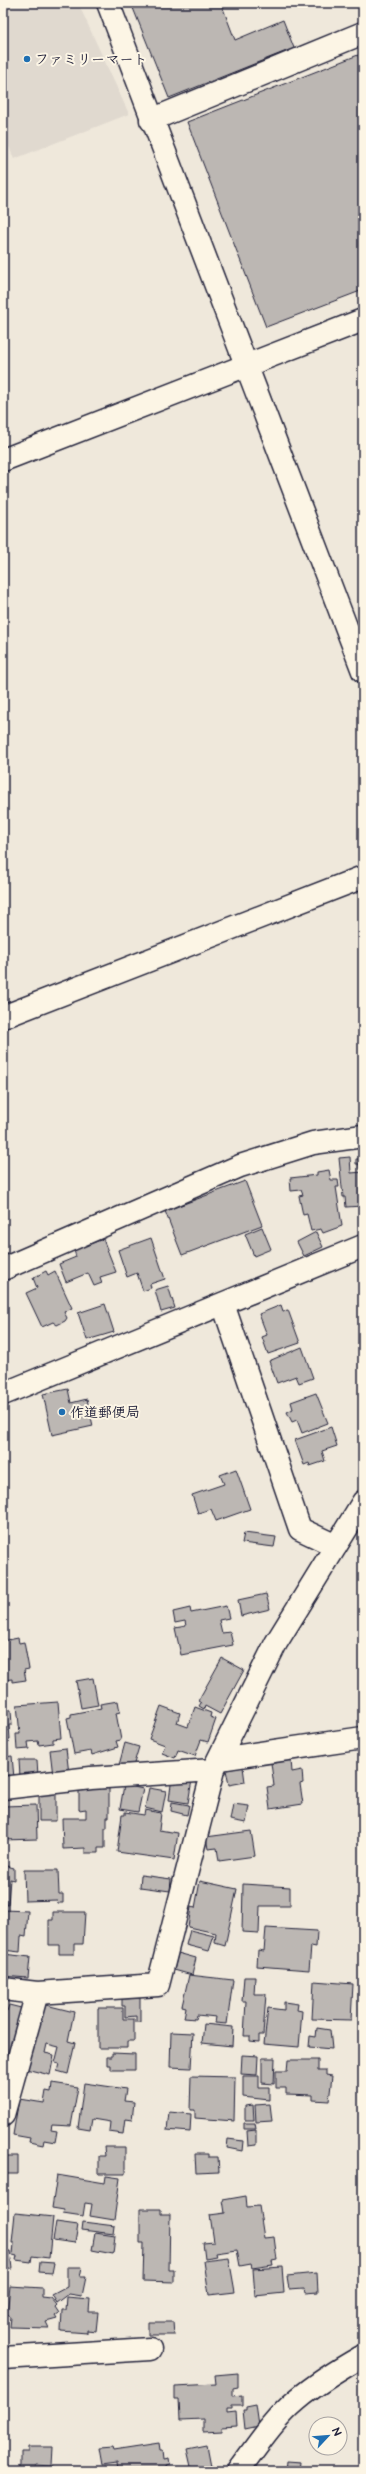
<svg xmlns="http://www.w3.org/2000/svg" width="366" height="2474" font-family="'Architects Daughter','Klee One',sans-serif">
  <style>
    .built { fill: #e0d9cf }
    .building { fill: #bcb7b3; stroke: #22223b }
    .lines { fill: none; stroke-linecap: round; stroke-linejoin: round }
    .minor-casing { stroke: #22223b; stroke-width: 25 }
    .tertiary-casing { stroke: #22223b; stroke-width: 25 }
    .minor { stroke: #fcf5e5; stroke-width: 22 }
    .tertiary { stroke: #fcf5e5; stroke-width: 22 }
    .poi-dot { fill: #1f6fb2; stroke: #fcf5e5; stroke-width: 1.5 }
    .labels { text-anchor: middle; stroke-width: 4; stroke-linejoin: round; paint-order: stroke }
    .poi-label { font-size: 14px; font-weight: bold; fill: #22223b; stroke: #fcf5e5; text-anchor: start }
  </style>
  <rect width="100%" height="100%" fill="#efe8db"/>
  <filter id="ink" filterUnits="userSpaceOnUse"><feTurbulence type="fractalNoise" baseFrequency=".025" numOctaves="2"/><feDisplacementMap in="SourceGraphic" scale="8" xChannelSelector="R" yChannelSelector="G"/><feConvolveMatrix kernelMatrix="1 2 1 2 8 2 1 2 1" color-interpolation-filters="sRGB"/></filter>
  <g filter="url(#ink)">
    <path class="built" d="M 3,3 L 78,3 L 129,114 L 14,159 L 3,132 Z"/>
    <path class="building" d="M 131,3 L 221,3 L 235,40 L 283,20 L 294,48 L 169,98 Z
      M 358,55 L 363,68 L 363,290 L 266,327 L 187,122 Z
      M 359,1155 L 363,1155 L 363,1170 L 360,1170 L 359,1164 L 356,1164 L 356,1159 L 360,1159 Z
      M 350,1157 L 351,1173 L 363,1172 L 363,1206 L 346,1207 L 345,1197 L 343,1197 L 339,1158 Z
      M 329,1170 L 331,1180 L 338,1180 L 339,1187 L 336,1187 L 342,1226 L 323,1233 L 321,1229 L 311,1231 L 307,1214 L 303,1215 L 299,1196 L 303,1195 L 301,1190 L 291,1191 L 290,1178 L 317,1175 L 317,1172 Z
      M 245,1181 L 262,1225 L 182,1255 L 165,1211 Z
      M 262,1227 L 271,1249 L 254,1256 L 245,1234 Z
      M 316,1232 L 323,1247 L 304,1256 L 297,1242 Z
      M 151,1238 L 165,1279 L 150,1284 L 151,1288 L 143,1291 L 137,1273 L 127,1277 L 118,1250 Z
      M 103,1239 L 116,1272 L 100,1277 L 102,1283 L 94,1286 L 88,1273 L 66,1282 L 59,1264 L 76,1257 L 74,1250 Z
      M 46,1271 L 48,1275 L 55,1271 L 72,1308 L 64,1312 L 67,1318 L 65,1321 L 57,1325 L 53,1322 L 42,1327 L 26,1293 L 37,1288 L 33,1278 Z
      M 168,1286 L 175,1308 L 161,1312 L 155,1290 Z
      M 105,1304 L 114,1332 L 87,1340 L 78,1313 Z
      M 281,1305 L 283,1311 L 288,1310 L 300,1343 L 268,1354 L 262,1337 L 267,1335 L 259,1314 Z
      M 302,1347 L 313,1378 L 299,1383 L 296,1376 L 277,1383 L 269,1361 Z
      M 68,1389 L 71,1403 L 87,1399 L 93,1426 L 52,1435 L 43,1394 Z
      M 316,1393 L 328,1423 L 302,1433 L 297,1420 L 292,1422 L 287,1412 L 293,1409 L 291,1402 Z
      M 331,1427 L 337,1446 L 322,1451 L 325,1461 L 310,1466 L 309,1463 L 304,1465 L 295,1440 Z
      M 236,1469 L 250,1509 L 216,1521 L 211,1509 L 198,1513 L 192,1495 L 224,1484 L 220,1475 Z
      M 244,1533 L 276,1537 L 274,1547 L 242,1543 Z
      M 266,1594 L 270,1609 L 241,1616 L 238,1600 Z
      M 226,1606 L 229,1618 L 219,1620 L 222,1633 L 230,1632 L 233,1645 L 181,1655 L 175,1628 L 186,1626 L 185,1621 L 175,1623 L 173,1612 L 190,1608 L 191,1613 Z
      M 18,1638 L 19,1643 L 24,1642 L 29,1669 L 24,1670 L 26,1680 L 12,1682 L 12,1679 L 3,1680 L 3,1641 Z
      M 222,1658 L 244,1670 L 220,1714 L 205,1706 L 204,1709 L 199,1706 L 201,1703 L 198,1701 Z
      M 93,1678 L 98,1705 L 81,1708 L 76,1681 Z
      M 118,1701 L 120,1712 L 116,1713 L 121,1740 L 116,1741 L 118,1747 L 92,1755 L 91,1751 L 74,1754 L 67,1718 L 71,1717 L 71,1714 L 101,1708 L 100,1704 Z
      M 58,1702 L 61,1738 L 53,1739 L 53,1743 L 39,1745 L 38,1741 L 28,1742 L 29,1749 L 17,1750 L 16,1734 L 20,1734 L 17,1705 Z
      M 161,1706 L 180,1713 L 177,1723 L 188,1727 L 195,1707 L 211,1713 L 210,1717 L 216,1719 L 208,1742 L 201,1740 L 195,1756 L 178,1750 L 175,1758 L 162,1753 L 165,1745 L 149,1739 Z
      M 3,1710 L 11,1710 L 12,1725 L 9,1725 L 10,1739 L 7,1739 L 8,1755 L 3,1755 Z
      M 125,1743 L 139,1747 L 132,1770 L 119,1765 Z
      M 66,1748 L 69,1774 L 53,1776 L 50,1750 Z
      M 12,1756 L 14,1778 L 3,1779 L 3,1757 Z
      M 19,1760 L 37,1760 L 38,1776 L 20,1777 Z
      M 291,1760 L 292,1772 L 302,1770 L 303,1783 L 300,1784 L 303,1804 L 270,1809 L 267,1787 L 274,1786 L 271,1763 Z
      M 243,1767 L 245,1782 L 229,1785 L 226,1770 Z
      M 172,1777 L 192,1780 L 188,1803 L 169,1800 Z
      M 124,1785 L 143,1789 L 138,1812 L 120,1809 Z
      M 79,1788 L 109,1788 L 109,1817 L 107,1817 L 107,1828 L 105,1828 L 105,1848 L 98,1848 L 98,1853 L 85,1853 L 85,1848 L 63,1849 L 62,1818 L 86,1818 L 86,1809 L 79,1810 Z
      M 149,1788 L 166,1791 L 162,1812 L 145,1808 Z
      M 39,1791 L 56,1791 L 56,1821 L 39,1821 Z
      M 172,1802 L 189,1805 L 187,1815 L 171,1811 Z
      M 233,1804 L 249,1806 L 246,1823 L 230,1820 Z
      M 36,1805 L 37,1839 L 3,1840 L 3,1806 Z
      M 145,1810 L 161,1813 L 159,1830 L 178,1833 L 174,1860 L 117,1852 L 122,1815 L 125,1815 L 125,1812 L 144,1815 Z
      M 251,1831 L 255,1856 L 219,1861 L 217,1848 L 208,1849 L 206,1837 Z
      M 3,1865 L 14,1868 L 14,1880 L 10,1879 L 8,1905 L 3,1904 Z
      M 24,1870 L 58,1870 L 59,1894 L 63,1894 L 63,1903 L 58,1903 L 57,1900 L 25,1901 Z
      M 141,1875 L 171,1879 L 170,1891 L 140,1887 Z
      M 200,1881 L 237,1889 L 225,1946 L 215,1943 L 216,1933 L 188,1927 L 191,1907 L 195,1908 Z
      M 243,1884 L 290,1887 L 290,1906 L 260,1906 L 259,1933 L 242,1932 Z
      M 3,1910 L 28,1911 L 26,1937 L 21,1936 L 20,1952 L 3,1950 Z
      M 53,1912 L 85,1912 L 83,1944 L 74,1944 L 74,1954 L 59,1954 L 59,1945 L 49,1945 L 49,1920 L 53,1920 Z
      M 266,1928 L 317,1931 L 316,1947 L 311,1946 L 309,1970 L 257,1966 L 258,1950 L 264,1951 Z
      M 190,1930 L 214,1936 L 209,1951 L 186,1945 Z
      M 178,1953 L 196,1958 L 192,1975 L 174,1970 Z
      M 3,1954 L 30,1957 L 28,1978 L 3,1976 Z
      M 189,1975 L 233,1980 L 227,2024 L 215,2023 L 216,2017 L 197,2015 L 196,2019 L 184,2018 L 186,2007 L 182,2006 Z
      M 244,1977 L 255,1977 L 254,1994 L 266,1994 L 263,2035 L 259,2035 L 259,2042 L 250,2041 L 250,2036 L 244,2036 L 246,2001 L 242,2001 Z
      M 314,1981 L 353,1984 L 351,2020 L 312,2019 Z
      M 140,1998 L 140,2022 L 136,2022 L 136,2016 L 125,2017 L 125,2006 L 122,2006 L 122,1999 Z
      M 284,2002 L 298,2004 L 297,2010 L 302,2011 L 299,2047 L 264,2044 L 268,2008 L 284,2010 Z
      M 42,2004 L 74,2012 L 68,2041 L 75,2043 L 68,2074 L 57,2071 L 59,2064 L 55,2063 L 59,2047 L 47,2044 L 45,2053 L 54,2055 L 50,2075 L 26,2069 Z
      M 9,2005 L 25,2009 L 14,2055 L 3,2053 L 3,2010 L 7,2011 Z
      M 98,2008 L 123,2008 L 123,2019 L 134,2019 L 134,2041 L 127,2041 L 127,2048 L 98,2048 Z
      M 204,2024 L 233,2027 L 232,2046 L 202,2043 Z
      M 317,2028 L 330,2030 L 332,2049 L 309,2047 L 310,2036 L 316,2037 Z
      M 171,2032 L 193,2033 L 191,2068 L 170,2067 Z
      M 112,2053 L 135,2054 L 135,2070 L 111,2070 L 111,2065 L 107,2065 L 107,2057 L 112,2057 Z
      M 242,2055 L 258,2056 L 257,2075 L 241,2074 Z
      M 262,2058 L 275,2058 L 274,2084 L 262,2083 Z
      M 288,2060 L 318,2060 L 318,2071 L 326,2071 L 326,2075 L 332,2076 L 329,2101 L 313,2100 L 313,2095 L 286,2094 L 286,2088 L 276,2088 L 276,2071 L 287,2071 Z
      M 191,2076 L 235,2077 L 234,2121 L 195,2118 L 195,2110 L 190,2110 Z
      M 243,2076 L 259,2076 L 259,2087 L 269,2087 L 269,2100 L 243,2097 Z
      M 52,2083 L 78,2087 L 71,2126 L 52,2125 L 51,2130 L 57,2131 L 55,2142 L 44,2140 L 43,2145 L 29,2142 L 30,2138 L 13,2135 L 19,2099 L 44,2103 L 46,2091 L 51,2092 Z
      M 84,2083 L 126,2089 L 124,2101 L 134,2102 L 132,2120 L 125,2119 L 123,2134 L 109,2132 L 110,2122 L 92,2119 L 90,2130 L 78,2128 Z
      M 270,2104 L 272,2121 L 256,2122 L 255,2105 Z
      M 253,2105 L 254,2120 L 245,2120 L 245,2106 Z
      M 169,2112 L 191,2114 L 190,2132 L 167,2130 Z
      M 244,2123 L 255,2123 L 256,2129 L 244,2129 Z
      M 256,2130 L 256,2145 L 248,2146 L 247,2131 Z
      M 228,2139 L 243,2141 L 242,2151 L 227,2148 Z
      M 104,2147 L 125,2147 L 125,2174 L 99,2174 L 99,2156 L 105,2156 Z
      M 195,2154 L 208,2154 L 208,2157 L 218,2157 L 219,2172 L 196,2173 Z
      M 3,2156 L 18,2156 L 18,2174 L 3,2174 Z
      M 57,2175 L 105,2183 L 106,2176 L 120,2178 L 114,2220 L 90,2216 L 92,2204 L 85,2203 L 83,2216 L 63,2213 L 64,2210 L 52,2208 Z
      M 246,2196 L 247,2207 L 259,2206 L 264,2238 L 274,2237 L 277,2260 L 272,2261 L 273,2265 L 252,2268 L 251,2264 L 240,2266 L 237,2250 L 216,2253 L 217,2257 L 205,2259 L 203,2243 L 214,2242 L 210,2215 L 225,2213 L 223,2200 Z
      M 140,2209 L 161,2209 L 161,2214 L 170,2214 L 169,2270 L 174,2270 L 174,2282 L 143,2281 L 144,2243 L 140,2243 Z
      M 15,2213 L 53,2217 L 49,2258 L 32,2256 L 31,2262 L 16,2260 L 17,2256 L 13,2255 L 14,2243 L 12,2243 Z
      M 56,2222 L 78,2225 L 75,2243 L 53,2240 Z
      M 83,2222 L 115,2226 L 114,2234 L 82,2230 Z
      M 95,2233 L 115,2236 L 113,2254 L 92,2250 Z
      M 3,2252 L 10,2252 L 12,2269 L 3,2269 Z
      M 229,2258 L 235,2292 L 209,2295 L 204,2261 Z
      M 40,2262 L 54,2263 L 52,2273 L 39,2272 Z
      M 67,2267 L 82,2267 L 80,2277 L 86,2277 L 82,2296 L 69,2294 L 57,2303 L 52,2295 L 67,2287 Z
      M 282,2267 L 284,2293 L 255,2296 L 253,2269 Z
      M 317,2273 L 318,2292 L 305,2293 L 304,2288 L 289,2289 L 287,2276 Z
      M 10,2286 L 42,2288 L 42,2297 L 51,2298 L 57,2305 L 55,2307 L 59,2313 L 55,2316 L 57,2319 L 46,2322 L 49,2328 L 10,2327 L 11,2317 L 7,2315 Z
      M 67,2297 L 90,2299 L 89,2312 L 98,2312 L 96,2331 L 87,2330 L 87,2333 L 61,2331 L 62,2310 L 66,2310 Z
      M 148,2322 L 173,2322 L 174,2335 L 148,2335 Z
      M 238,2373 L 238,2387 L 233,2388 L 233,2396 L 242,2395 L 242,2406 L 232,2406 L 232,2409 L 227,2409 L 227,2413 L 236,2412 L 237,2426 L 222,2427 L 222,2431 L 203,2432 L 203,2419 L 180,2420 L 179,2399 L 175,2399 L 175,2386 L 216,2384 L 215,2375 Z
      M 256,2405 L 259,2426 L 245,2429 L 243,2410 L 246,2410 L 246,2407 Z
      M 159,2443 L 160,2450 L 163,2450 L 164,2459 L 169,2458 L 170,2465 L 166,2466 L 167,2471 L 118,2471 L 117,2463 L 102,2465 L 99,2448 L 112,2447 L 113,2450 Z
      M 207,2445 L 212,2471 L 192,2471 L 187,2449 Z
      M 28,2447 L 53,2447 L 52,2466 L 36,2465 L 36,2471 L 21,2471 L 21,2452 L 28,2452 Z
      M 287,2461 L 301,2462 L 300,2471 L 286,2471 Z
      M 71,2467 L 82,2471 L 70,2471 Z
      M 37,2468 L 54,2468 L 54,2471 L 37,2471 Z"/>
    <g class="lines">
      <defs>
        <path id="minor" d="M 151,120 L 363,33
          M 3,460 L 363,320
          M 3,1017 L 363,877
          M 3,1269 L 240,1166 L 313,1143 L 363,1136
          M 223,1304 L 300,1529 L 336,1546
          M 220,1759 L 363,1738
          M 3,1788 L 91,1778 L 213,1770
          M 3,1989 L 37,1993 L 158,1985 L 213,1770 L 276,1643 L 363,1502
          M 3,2115 L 37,1993
          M 3,2358 L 150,2349
          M 238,2471 C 256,2447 274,2419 297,2400 C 317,2383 340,2369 363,2356"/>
        <path id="tertiary" d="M 108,3 L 363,671
          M 3,1394 L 363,1246"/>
      </defs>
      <use href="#minor" class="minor-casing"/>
      <use href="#tertiary" class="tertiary-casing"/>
      <use href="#minor" class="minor"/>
      <use href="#tertiary" class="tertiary"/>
    </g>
  </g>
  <g class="poi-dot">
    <circle cx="27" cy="59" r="4"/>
    <circle cx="62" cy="1412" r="4"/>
  </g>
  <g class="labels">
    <g class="poi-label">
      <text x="35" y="64">ファミリーマート</text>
      <text x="70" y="1417">作道郵便局</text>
    </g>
  </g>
  <rect width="366" height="2474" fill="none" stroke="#fcf5e5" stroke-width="16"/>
  <rect x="8" y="8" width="350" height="2458" fill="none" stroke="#22223b" stroke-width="1.5" filter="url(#ink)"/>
  <g transform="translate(328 2436) rotate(64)"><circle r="19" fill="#fcf5e5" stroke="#a5a1a1"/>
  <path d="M0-3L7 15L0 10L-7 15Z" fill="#1f6fb2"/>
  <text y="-6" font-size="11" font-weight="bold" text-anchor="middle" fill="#22223b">N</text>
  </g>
</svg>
